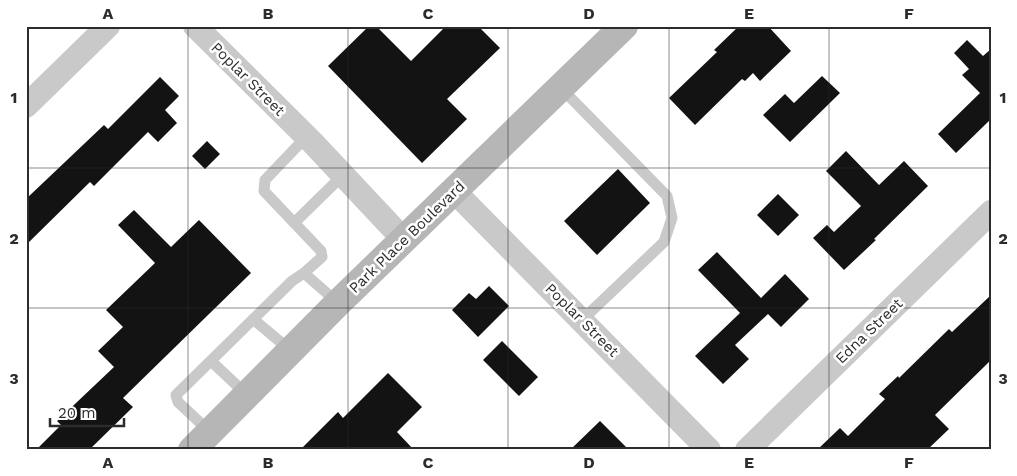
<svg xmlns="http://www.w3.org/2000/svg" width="1017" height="476" font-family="'Work Sans',sans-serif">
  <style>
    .building { fill: #131313 }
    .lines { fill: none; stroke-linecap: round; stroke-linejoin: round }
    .service { stroke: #c9c9c9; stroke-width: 11 }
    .minor { stroke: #c9c9c9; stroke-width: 24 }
    .secondary { stroke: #b6b6b6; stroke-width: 28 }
    .grid { fill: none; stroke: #2c2c2c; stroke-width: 1; stroke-opacity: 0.55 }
    .labels { text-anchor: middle; stroke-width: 5; stroke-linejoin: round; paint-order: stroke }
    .street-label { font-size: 15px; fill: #2c2c2c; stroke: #fff }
    .neatline { fill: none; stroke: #2c2c2c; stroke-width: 2 }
    .grid-label { font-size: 16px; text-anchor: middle; font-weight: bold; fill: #2c2c2c }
  </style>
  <rect width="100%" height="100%" fill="#fff"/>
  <path class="building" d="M 369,26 L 376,26 L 411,61 L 446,26 L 478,26 L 500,48 L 447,99 L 467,119 L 422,163 L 328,66 Z
    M 739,26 L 768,26 L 791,51 L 760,81 L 753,73 L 745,81 L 742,79 L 695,125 L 669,98 L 717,52 L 714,50 Z
    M 967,40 L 983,56 L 991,49 L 991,119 L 956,153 L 938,134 L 980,93 L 962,75 L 969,69 L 954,53 Z
    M 822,76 L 840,93 L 790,142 L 763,115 L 785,94 L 794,103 Z
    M 160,77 L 179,96 L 165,110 L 177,123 L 158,142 L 148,132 L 94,186 L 90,182 L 26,245 L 26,199 L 104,125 L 108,129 Z
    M 207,141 L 220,154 L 205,169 L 192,156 Z
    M 846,151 L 879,185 L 904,161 L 928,186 L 874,239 L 876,240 L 844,270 L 813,238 L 827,225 L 834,232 L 861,206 L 826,171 Z
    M 618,169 L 650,203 L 597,255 L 564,221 Z
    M 778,194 L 799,215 L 778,236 L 757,215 Z
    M 134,210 L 171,247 L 199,220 L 251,273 L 123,398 L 133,407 L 89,450 L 36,450 L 61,425 L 57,421 L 114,367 L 98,351 L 123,327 L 106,310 L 155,263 L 118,225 Z
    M 717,252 L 761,298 L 785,274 L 809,299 L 781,327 L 768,314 L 735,345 L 749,359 L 723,384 L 695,356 L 740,313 L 698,270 Z
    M 489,286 L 509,306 L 478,337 L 452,310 L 469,293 L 476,299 Z
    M 991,295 L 991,360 L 935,415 L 949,429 L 927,450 L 817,450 L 840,428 L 848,436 L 885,399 L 879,394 L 898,376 L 899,378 L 949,329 L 952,332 Z
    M 502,341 L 538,377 L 519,396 L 483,360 Z
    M 388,373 L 422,407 L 397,432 L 414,450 L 300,450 L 338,412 L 343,418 Z
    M 600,421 L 629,450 L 570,450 Z"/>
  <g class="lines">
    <path class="service" d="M 561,88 L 667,196 L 672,218 L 664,242 L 582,320
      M 306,137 L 265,180 L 264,191 L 321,251 L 322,257 L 304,273 L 338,303
      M 294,223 L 343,175
      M 253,319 L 290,350
      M 211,361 L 247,395
      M 210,432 L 178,402 L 176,395 L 292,281 L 304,273"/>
    <path class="minor" d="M 195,26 L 312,142 L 404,240
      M 26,106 L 108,26
      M 454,191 L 709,450
      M 747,450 L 991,212"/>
    <path class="secondary" d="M 192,450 L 338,303 L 624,26"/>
  </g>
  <path class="grid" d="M 188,26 L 188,450M 348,26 L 348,450M 508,26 L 508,450M 669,26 L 669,450M 829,26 L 829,450M 26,168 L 991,168M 26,308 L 991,308"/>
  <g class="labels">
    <g class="street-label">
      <text transform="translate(248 79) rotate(45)" y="5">Poplar Street</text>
      <text transform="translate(407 237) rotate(-44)" y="5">Park Place Boulevard</text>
      <text transform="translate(582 320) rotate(45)" y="5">Poplar Street</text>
      <text transform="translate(869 331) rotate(-44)" y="5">Edna Street</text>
    </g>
  </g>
  <rect width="1017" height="476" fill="none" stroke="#ffffff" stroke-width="55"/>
  <path d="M50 418v8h74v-8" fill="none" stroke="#2c2c2c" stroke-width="2.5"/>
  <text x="58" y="418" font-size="15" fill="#2c2c2c" stroke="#ffffff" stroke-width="4" paint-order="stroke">20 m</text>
  <rect x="28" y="28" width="962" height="420" class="neatline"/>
  <g class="grid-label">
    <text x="108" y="19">A</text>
    <text x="268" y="19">B</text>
    <text x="428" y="19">C</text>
    <text x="589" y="19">D</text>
    <text x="749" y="19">E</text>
    <text x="909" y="19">F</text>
    <text x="14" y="103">1</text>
    <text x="1003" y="103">1</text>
    <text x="14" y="244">2</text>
    <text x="1003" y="244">2</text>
    <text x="14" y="384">3</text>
    <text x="1003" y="384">3</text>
    <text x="108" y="468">A</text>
    <text x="268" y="468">B</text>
    <text x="428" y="468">C</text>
    <text x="589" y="468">D</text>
    <text x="749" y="468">E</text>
    <text x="909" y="468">F</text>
  </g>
</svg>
